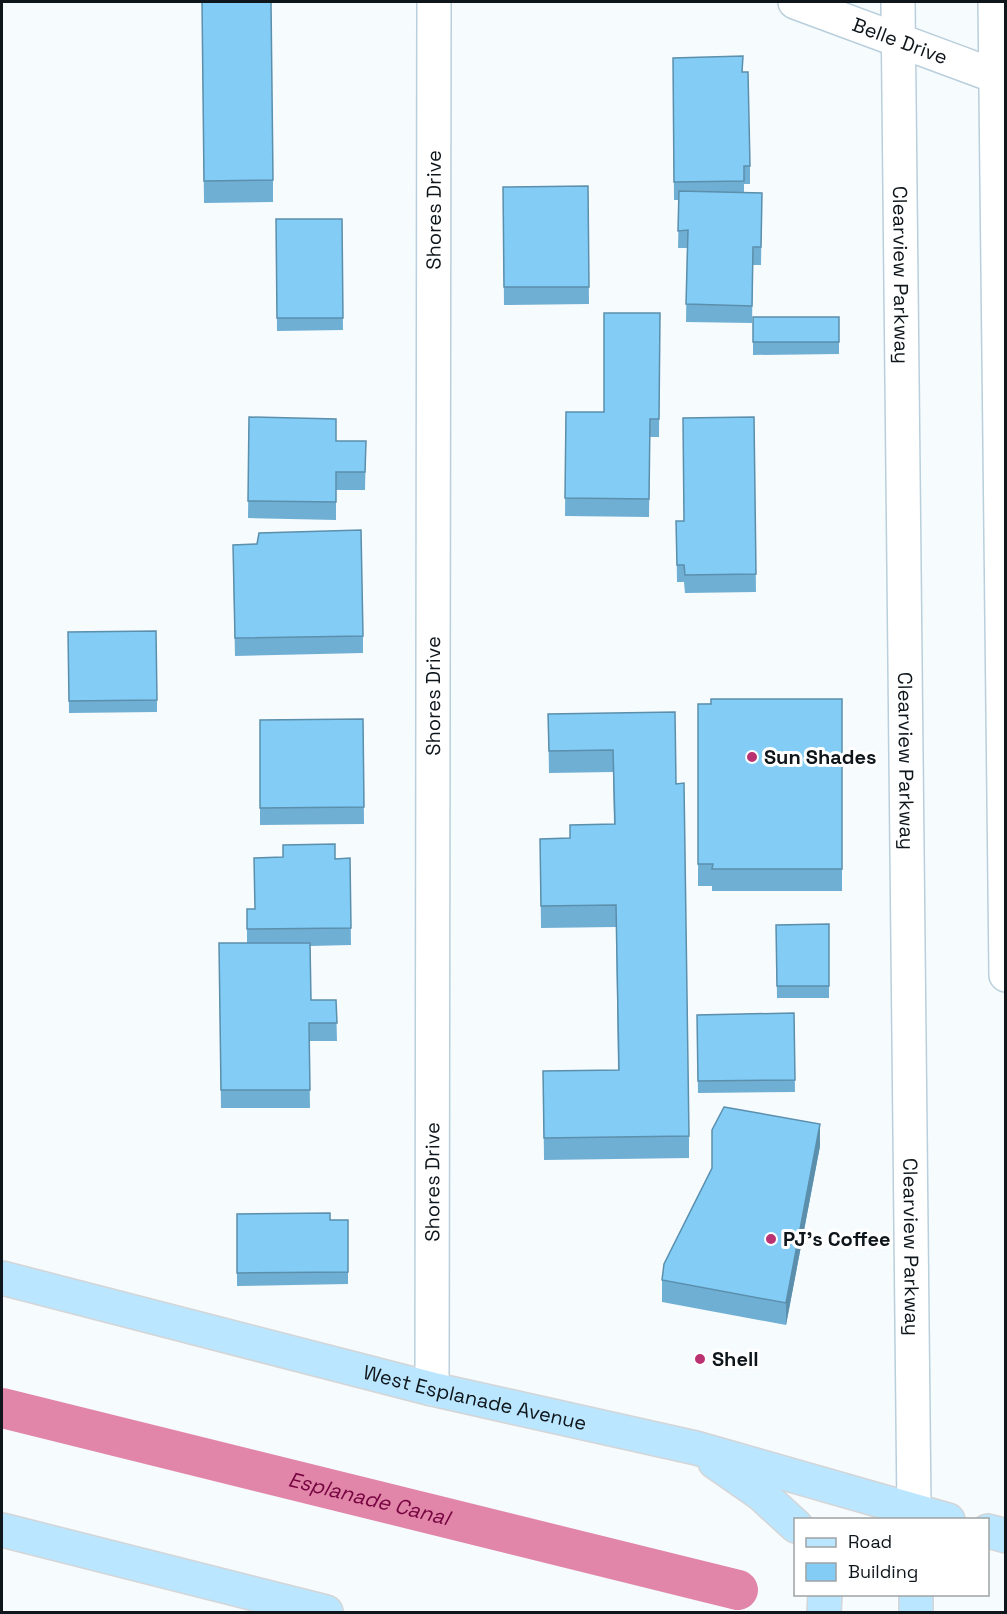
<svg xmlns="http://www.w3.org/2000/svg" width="1007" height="1614" font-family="'Space Grotesk',sans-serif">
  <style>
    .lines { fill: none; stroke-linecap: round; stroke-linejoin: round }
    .canal { stroke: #e186a8; stroke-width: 40 }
    .minor-casing { stroke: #b9cfdc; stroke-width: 36 }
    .major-casing { stroke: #d4d5d6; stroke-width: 36 }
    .minor { stroke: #fff; stroke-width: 33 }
    .major { stroke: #bbe6ff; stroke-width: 33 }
    .wall { fill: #70afd4 }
    .shaded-wall { fill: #5b8fac }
    .building { fill: #82ccf6; stroke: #5b8fac; stroke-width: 1.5 }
    .poi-dot { fill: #ba3271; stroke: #fff; stroke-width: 2 }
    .labels { text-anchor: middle; stroke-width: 6; stroke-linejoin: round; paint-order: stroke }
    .street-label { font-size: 20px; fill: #0e161b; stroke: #fff }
    .poi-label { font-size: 20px; font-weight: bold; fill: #0e161b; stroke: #fff; text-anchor: start }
    .water-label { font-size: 21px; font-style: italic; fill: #760441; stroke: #fff }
  </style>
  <rect width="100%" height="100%" fill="#f6fbfe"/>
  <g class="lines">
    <path class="canal" id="s1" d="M 2,1408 L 738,1590"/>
    <defs>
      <g id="minor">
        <path id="s2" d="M 795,2 L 1006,80"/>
        <path id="s3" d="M 898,2 L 914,1510"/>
        <path d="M 995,2 L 1006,975"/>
        <path id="s4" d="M 432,1389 L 434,2"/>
      </g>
      <g id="major">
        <path id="s5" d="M 2,1278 L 432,1389 L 696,1448 L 948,1520"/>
        <path d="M 715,1462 L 761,1494 L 796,1526"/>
        <path d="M 2,1530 L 326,1612"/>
        <path d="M 988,1531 L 1006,1536"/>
        <path d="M 916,1594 L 916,1612"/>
        <path d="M 824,1612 L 825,1594"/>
      </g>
    </defs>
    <use href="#minor" class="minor-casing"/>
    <use href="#major" class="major-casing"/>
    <use href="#minor" class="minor"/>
    <use href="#major" class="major"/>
  </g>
  <path class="wall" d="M 202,2 L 273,180 L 273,202 L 204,203 Z
    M 673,58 L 742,72 L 750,166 L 750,184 L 744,184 L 744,192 L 762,193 L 761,265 L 753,265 L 752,323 L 686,322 L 687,248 L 678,248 L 679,200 L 674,200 Z
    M 588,186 L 589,304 L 504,305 L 503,187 Z
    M 276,219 L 342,219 L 343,330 L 277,331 Z
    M 660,313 L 659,437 L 650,437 L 649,517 L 565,516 L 566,412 L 604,412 Z
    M 753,317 L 839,317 L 839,354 L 753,355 Z
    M 249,417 L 336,441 L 366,441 L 365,490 L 336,490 L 336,520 L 248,518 Z
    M 754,417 L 756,592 L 685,593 L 684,582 L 677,582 L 676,521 L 684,521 Z
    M 257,544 L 363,636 L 363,653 L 235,656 L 233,562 Z
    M 68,632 L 157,700 L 157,712 L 69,713 Z
    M 842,699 L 842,891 L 712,891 L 712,886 L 698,886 L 698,704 Z
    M 548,714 L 676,784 L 689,1136 L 689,1158 L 544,1160 L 543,1071 L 618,1070 L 616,927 L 541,928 L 540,839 L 570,838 L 614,824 L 613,772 L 549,773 Z
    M 363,719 L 364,824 L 260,825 L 260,720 Z
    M 350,858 L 351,945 L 310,946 L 311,1000 L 336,1000 L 337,1041 L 309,1041 L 310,1108 L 221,1108 L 219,943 L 247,943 L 247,909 L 255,909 L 335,859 Z
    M 829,924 L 829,998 L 777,998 L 776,925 Z
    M 794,1013 L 795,1092 L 698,1093 L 697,1015 Z
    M 820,1146 L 786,1325 L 662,1302 L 662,1280 Z
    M 237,1214 L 330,1220 L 348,1220 L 348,1284 L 237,1286 Z"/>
  <path class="shaded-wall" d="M 820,1124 L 820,1146 L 786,1325 L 786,1303 Z"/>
  <path class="building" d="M 202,2 L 271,2 L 273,180 L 204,181 Z
    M 743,56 L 742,72 L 748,72 L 750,166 L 744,166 L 744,181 L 674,182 L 673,58 Z
    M 588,186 L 589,287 L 504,287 L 503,187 Z
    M 679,191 L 762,193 L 761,247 L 753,247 L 752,306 L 686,304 L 688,230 L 678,231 Z
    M 276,219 L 342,219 L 343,318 L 277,318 Z
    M 604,313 L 660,313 L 659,419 L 650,419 L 649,499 L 565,498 L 566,412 L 604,412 Z
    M 753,317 L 839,317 L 839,342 L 753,342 Z
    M 249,417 L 336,419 L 336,441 L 366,441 L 365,472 L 336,472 L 336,502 L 248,501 Z
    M 754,417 L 756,574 L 685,575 L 684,565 L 677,565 L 676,521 L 684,521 L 683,418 Z
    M 361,530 L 363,636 L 235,638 L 233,545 L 257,544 L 259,533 Z
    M 156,631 L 157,700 L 69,701 L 68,632 Z
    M 711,699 L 842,699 L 842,869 L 712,869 L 713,864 L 698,864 L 698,704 L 711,704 Z
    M 675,712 L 676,784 L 684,783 L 689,1136 L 544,1138 L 543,1071 L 619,1070 L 616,905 L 541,906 L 540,839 L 570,838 L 570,825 L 615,824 L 613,750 L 549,751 L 548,714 Z
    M 363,719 L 364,807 L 260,808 L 260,720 Z
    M 335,844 L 335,859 L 350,858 L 351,928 L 247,929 L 247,909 L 255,909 L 254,858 L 283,857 L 283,845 Z
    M 829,924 L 829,986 L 777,986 L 776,925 Z
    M 219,943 L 310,943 L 311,1000 L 336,1000 L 337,1023 L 309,1023 L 310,1090 L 221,1090 Z
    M 794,1013 L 795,1080 L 698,1081 L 697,1015 Z
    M 724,1107 L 820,1124 L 786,1303 L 662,1280 L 664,1264 L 712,1168 L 712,1130 Z
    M 330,1213 L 330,1220 L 348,1220 L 348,1272 L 237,1273 L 237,1214 Z"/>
  <g class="poi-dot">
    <circle cx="752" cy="757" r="6"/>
    <circle cx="771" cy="1239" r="6"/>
    <circle cx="700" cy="1359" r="6"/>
  </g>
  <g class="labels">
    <g class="street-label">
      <text dy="7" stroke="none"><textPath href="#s2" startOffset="112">Belle Drive</textPath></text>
      <text dy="7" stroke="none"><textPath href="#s4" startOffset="1179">Shores Drive</textPath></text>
      <text dy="7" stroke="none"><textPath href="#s3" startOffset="273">Clearview Parkway</textPath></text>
      <text dy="7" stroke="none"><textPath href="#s4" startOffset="693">Shores Drive</textPath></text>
      <text dy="7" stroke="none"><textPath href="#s3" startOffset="759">Clearview Parkway</textPath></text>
      <text dy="7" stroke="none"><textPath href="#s4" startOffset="207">Shores Drive</textPath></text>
      <text dy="7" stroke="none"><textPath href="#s3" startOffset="1245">Clearview Parkway</textPath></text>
      <text dy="7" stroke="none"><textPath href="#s5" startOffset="488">West Esplanade Avenue</textPath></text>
    </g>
    <g class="poi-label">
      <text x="764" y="764">Sun Shades</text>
      <text x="783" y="1246">PJ's Coffee</text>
      <text x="712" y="1366">Shell</text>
    </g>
    <g class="water-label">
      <text dy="7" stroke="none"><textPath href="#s1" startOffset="378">Esplanade Canal</textPath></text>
    </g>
  </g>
  <rect width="1007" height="1614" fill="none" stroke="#0e161b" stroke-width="6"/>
  <rect x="794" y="1518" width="195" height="78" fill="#ffffff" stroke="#9fa2a4" stroke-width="1.5"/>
  <rect x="806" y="1538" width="30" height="9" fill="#bbe6ff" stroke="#9fa2a4" stroke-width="1.5"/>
  <text x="848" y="1548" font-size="18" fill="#0e161b">Road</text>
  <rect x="806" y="1563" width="30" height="18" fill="#82ccf6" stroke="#9fa2a4" stroke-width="1.5"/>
  <text x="848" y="1578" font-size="18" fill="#0e161b">Building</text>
</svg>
